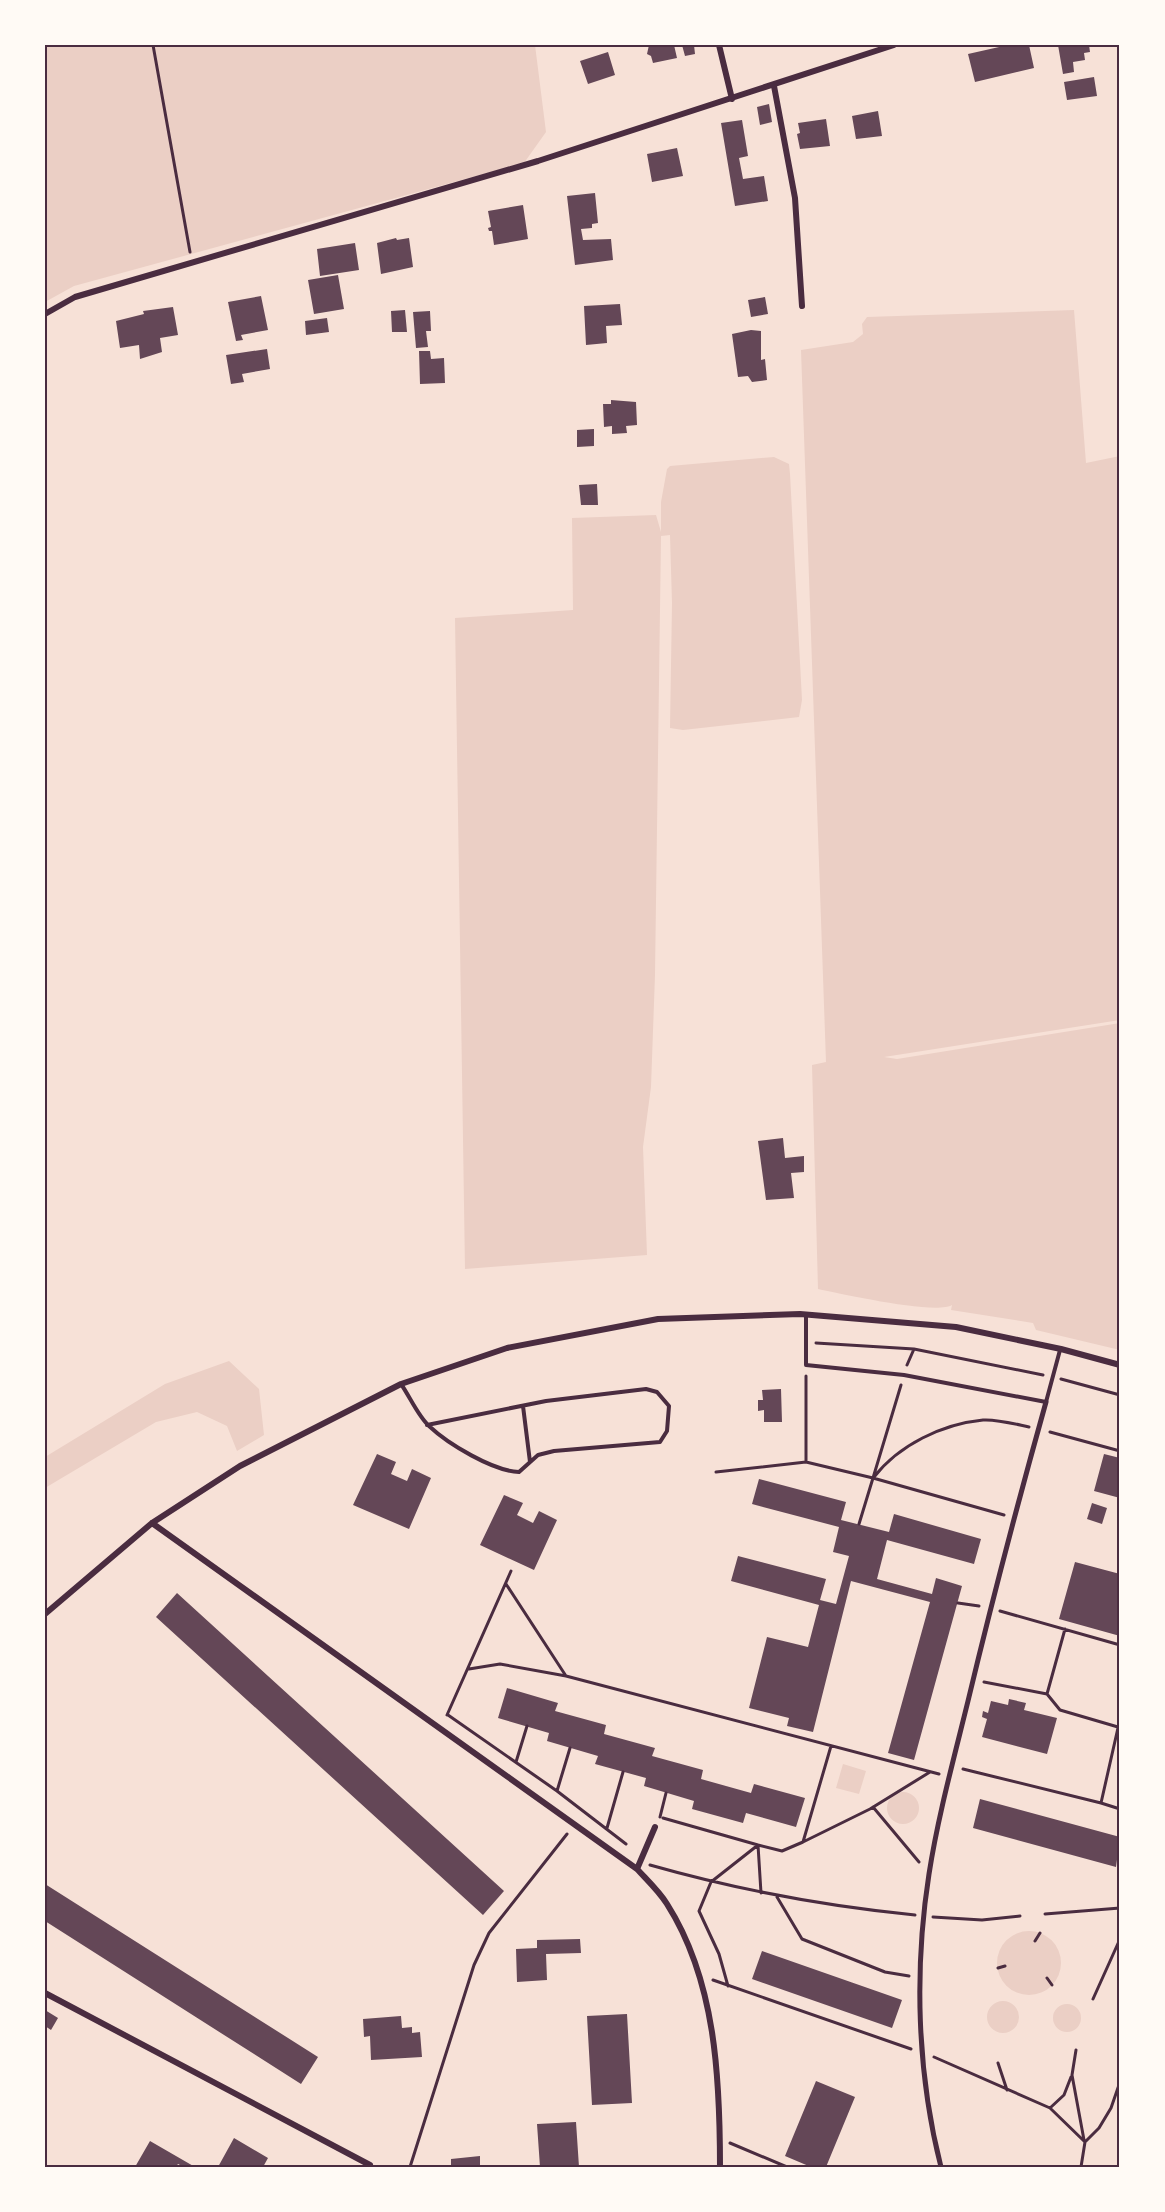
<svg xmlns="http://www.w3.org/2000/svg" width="1165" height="2212" font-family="Manrope,sans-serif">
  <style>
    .green { fill: #ebcfc5 }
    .building { fill: #644757 }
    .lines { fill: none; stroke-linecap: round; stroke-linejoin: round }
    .path { stroke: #4a2c40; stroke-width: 3 }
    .service { stroke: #4a2c40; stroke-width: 4 }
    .pedestrian { stroke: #4a2c40; stroke-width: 5 }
    .minor { stroke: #4a2c40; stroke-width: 6 }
    .neatline { fill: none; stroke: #4a2c40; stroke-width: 2 }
  </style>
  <rect width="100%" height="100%" fill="#f7e1d7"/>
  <path class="green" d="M 45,45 L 535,45 L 546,132 L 524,163 L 74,286 L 45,302 Z
    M 1074,310 L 1086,463 L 1120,456 L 1120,1020 L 884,1057 L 897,1059 L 1120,1023 L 1120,1350 L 1036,1330 L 1033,1323 L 951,1310 L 952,1305 C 935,1315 843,1294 818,1289 L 812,1065 L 826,1062 L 801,350 L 853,342 L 863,334 L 862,324 L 867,317 Z
    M 774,457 L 789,464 L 790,474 L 802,700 L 799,717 L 683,730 L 670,728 L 672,603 L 670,535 L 661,536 L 655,975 L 651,1087 L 643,1147 L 647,1255 L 465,1269 L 455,618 L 573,610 L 572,518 L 656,515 L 661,532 L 661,502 L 667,469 L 670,466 Z
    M 229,1361 L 259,1389 L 264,1435 L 237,1451 L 227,1426 L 197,1412 L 156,1422 L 45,1488 L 45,1457 L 165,1384 Z
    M 843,1764 L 866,1771 L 859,1794 L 836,1788 Z
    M887 1808a16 16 0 1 1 32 0a16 16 0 1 1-32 0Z
    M997 1963a32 32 0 1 1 64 0a32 32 0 1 1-64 0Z
    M987 2017a16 16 0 1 1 32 0a16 16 0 1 1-32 0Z
    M1053 2018a14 14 0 1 1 28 0a14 14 0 1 1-28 0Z"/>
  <path class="building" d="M 649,45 L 674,45 L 677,58 L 653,63 L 651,56 L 647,54 Z
    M 682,45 L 694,45 L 695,54 L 685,56 Z
    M 1008,45 L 1029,45 L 1034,68 L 975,82 L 968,54 Z
    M 1058,45 L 1089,45 L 1090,52 L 1084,53 L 1085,60 L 1073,62 L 1074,72 L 1063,74 Z
    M 608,52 L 615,75 L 588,84 L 580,61 Z
    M 1094,77 L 1097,96 L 1067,100 L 1064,82 Z
    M 769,104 L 772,122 L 760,125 L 757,107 Z
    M 878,111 L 882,136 L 856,139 L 852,116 Z
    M 826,119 L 830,146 L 800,149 L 797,134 L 800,133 L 798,123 Z
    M 742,120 L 748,156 L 739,158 L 743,179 L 764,176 L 768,201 L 735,206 L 721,123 Z
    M 677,148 L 683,176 L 652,182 L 647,154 Z
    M 595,193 L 598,223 L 592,224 L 592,228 L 581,229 L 583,240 L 611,239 L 613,260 L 575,265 L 567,196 Z
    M 523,205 L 528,239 L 494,245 L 492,231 L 489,231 L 488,228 L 491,227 L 488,211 Z
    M 396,238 L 397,240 L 409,238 L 413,267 L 381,274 L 377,243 Z
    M 355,243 L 359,270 L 320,276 L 317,249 Z
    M 338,275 L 344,309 L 314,314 L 308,280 Z
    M 261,296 L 268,330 L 241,335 L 243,340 L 236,341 L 228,302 Z
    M 765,297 L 768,314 L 751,317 L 748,300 Z
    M 620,304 L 622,325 L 606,326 L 607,343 L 586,345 L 584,306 Z
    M 173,307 L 178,335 L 160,338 L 162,352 L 140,359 L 139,345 L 120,348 L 116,321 L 144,314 L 143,311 Z
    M 405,310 L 407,332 L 392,332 L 391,311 Z
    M 430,311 L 431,331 L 426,331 L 428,347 L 416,348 L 413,312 Z
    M 327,318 L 329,332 L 306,335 L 305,321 Z
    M 751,330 L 761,331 L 761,360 L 765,359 L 767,380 L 752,382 L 748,376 L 738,377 L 732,334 Z
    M 267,349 L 270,369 L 242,374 L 244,382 L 231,384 L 226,355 Z
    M 419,351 L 430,351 L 431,359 L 444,358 L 445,383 L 420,384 Z
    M 611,400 L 636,402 L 637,425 L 626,426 L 627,433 L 612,434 L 612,426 L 604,427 L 603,404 L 611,404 Z
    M 594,429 L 594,446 L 577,447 L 577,430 Z
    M 597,484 L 598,505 L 581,505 L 579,485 Z
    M 783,1138 L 785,1158 L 804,1156 L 804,1172 L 791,1173 L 794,1198 L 766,1200 L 758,1141 Z
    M 781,1389 L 782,1422 L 764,1422 L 764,1410 L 758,1411 L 758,1400 L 763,1400 L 762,1390 Z
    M 377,1454 L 396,1462 L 391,1474 L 407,1481 L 412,1469 L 431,1478 L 409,1529 L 353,1505 Z
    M 1104,1454 L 1120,1458 L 1120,1498 L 1094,1491 Z
    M 759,1479 L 846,1502 L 841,1520 L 889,1532 L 894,1514 L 981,1539 L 974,1564 L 887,1540 L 877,1579 L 932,1594 L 936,1578 L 962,1586 L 914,1760 L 888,1753 L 930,1602 L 851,1581 L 813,1732 L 787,1726 L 789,1718 L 749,1708 L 767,1637 L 808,1647 L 819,1605 L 731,1581 L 738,1556 L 826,1579 L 820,1600 L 836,1604 L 849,1556 L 833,1552 L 839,1527 L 752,1504 Z
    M 504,1495 L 523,1503 L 517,1515 L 533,1523 L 539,1511 L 557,1520 L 534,1570 L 480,1545 Z
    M 1092,1503 L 1107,1508 L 1102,1524 L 1087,1519 Z
    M 1075,1562 L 1120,1574 L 1120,1636 L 1059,1619 Z
    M 177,1593 L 504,1891 L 483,1915 L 156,1617 Z
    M 507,1688 L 558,1703 L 555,1711 L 606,1725 L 604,1734 L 655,1748 L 652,1756 L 703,1770 L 701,1779 L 751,1793 L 754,1784 L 805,1798 L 796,1827 L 746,1813 L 743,1823 L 692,1809 L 694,1801 L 644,1786 L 646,1778 L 595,1764 L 598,1756 L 547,1741 L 549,1733 L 498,1718 Z
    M 1009,1699 L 1026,1703 L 1024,1710 L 1057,1718 L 1047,1754 L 982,1737 L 987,1719 L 982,1717 L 983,1711 L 988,1713 L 991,1701 L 1008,1705 Z
    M 980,1799 L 1120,1837 L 1116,1867 L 973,1828 Z
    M 45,1884 L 318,2057 L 301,2084 L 45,1921 Z
    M 580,1939 L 581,1953 L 546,1954 L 547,1980 L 517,1982 L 516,1949 L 537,1948 L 537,1940 Z
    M 762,1951 L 902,2000 L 892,2028 L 752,1979 Z
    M 45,2010 L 58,2018 L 51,2030 L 45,2026 Z
    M 627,2014 L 632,2103 L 592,2105 L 587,2016 Z
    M 401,2016 L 402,2028 L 412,2027 L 412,2033 L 420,2032 L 422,2057 L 371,2060 L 370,2036 L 364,2037 L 363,2019 Z
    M 816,2081 L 855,2097 L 826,2167 L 811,2167 L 785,2156 Z
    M 576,2122 L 579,2167 L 540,2167 L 537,2124 Z
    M 234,2138 L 268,2158 L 263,2167 L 218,2167 Z
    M 150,2141 L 195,2167 L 184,2167 L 178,2164 L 176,2167 L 135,2167 Z
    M 480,2156 L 480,2167 L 451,2167 L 451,2159 Z"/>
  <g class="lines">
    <path class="path" d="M 153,45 L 190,252
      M 816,1343 L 914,1349
      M 907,1365 L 914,1349 L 1043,1375
      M 806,1376 L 806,1462 L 873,1478
      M 1061,1379 L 1120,1395
      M 1050,1432 L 1120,1451
      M 716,1472 L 806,1462
      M 874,1477 C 899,1445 942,1424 983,1420 C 997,1419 1015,1424 1029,1427
      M 873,1478 L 901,1385
      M 859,1524 L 873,1478 L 1004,1515
      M 506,1584 L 566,1676
      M 958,1603 L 979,1606
      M 1000,1611 L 1120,1645
      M 469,1669 L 500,1664 L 566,1676 L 939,1774
      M 984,1682 L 1047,1694 L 1060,1710 L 1118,1727
      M 1047,1694 L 1065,1629
      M 447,1715 L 511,1571
      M 448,1715 L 557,1791 L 626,1844
      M 516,1762 L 527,1726
      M 963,1769 L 1101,1803 L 1120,1719
      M 557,1791 L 570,1748
      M 1101,1803 L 1120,1809
      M 873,1807 L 919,1862
      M 660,1817 L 666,1793
      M 663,1818 L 758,1845 L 761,1893
      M 607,1828 L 623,1772
      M 803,1842 L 831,1746
      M 650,1865 C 738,1890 824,1906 915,1915
      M 777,1897 L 802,1939 L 885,1972 L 909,1976
      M 1045,1914 L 1120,1908
      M 933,1917 L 982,1920 L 1020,1916
      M 1035,1941 L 1040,1933
      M 998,1968 L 1005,1966
      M 1047,1978 L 1052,1985
      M 713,1980 L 911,2049
      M 728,1986 L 719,1954 L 699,1911 L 711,1882 L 758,1845 L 782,1851 L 803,1842 L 870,1809 L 930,1772
      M 1093,1999 L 1120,1939
      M 1076,2050 L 1072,2075 L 1084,2140
      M 934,2057 L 1050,2108 L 1085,2142
      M 998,2063 L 1007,2090
      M 1050,2108 L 1064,2095 L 1071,2077
      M 730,2143 L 787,2167
      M 410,2167 L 474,1965 L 489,1933 L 567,1834
      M 1081,2167 L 1085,2142 L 1099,2128 L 1111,2108 L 1120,2082"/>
    <path class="service" d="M 806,1314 L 806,1365 L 904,1375 L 1046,1402 L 1060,1350
      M 401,1384 C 410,1397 418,1416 429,1426 C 448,1444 493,1471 519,1472 L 538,1455 L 554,1451 L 660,1442 L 667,1431 L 669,1406 L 657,1392 L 646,1389 L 546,1401 L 427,1425
      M 523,1406 L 530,1462"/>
    <path class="pedestrian" d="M 941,2167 C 917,2073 914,1970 929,1874 C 938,1816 954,1758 968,1701 C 992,1601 1018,1502 1046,1402"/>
    <path class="minor" d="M 719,45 L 732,99
      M 774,86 L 795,198 L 802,306
      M 45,314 L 75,297 L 538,161 L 894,45
      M 152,1523 L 637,1869 C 647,1880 659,1891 667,1904 C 716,1981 720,2079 720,2167
      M 45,1614 L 152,1523 L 240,1466 L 401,1384 L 507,1348 L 658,1319 L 800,1314 L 956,1327 L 1061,1349 L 1120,1365
      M 637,1869 L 655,1827
      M 45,1993 L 370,2165"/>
  </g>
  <rect width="1165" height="2212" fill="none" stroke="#fffaf5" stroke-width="93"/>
  <rect x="46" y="46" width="1072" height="2120" class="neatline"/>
</svg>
